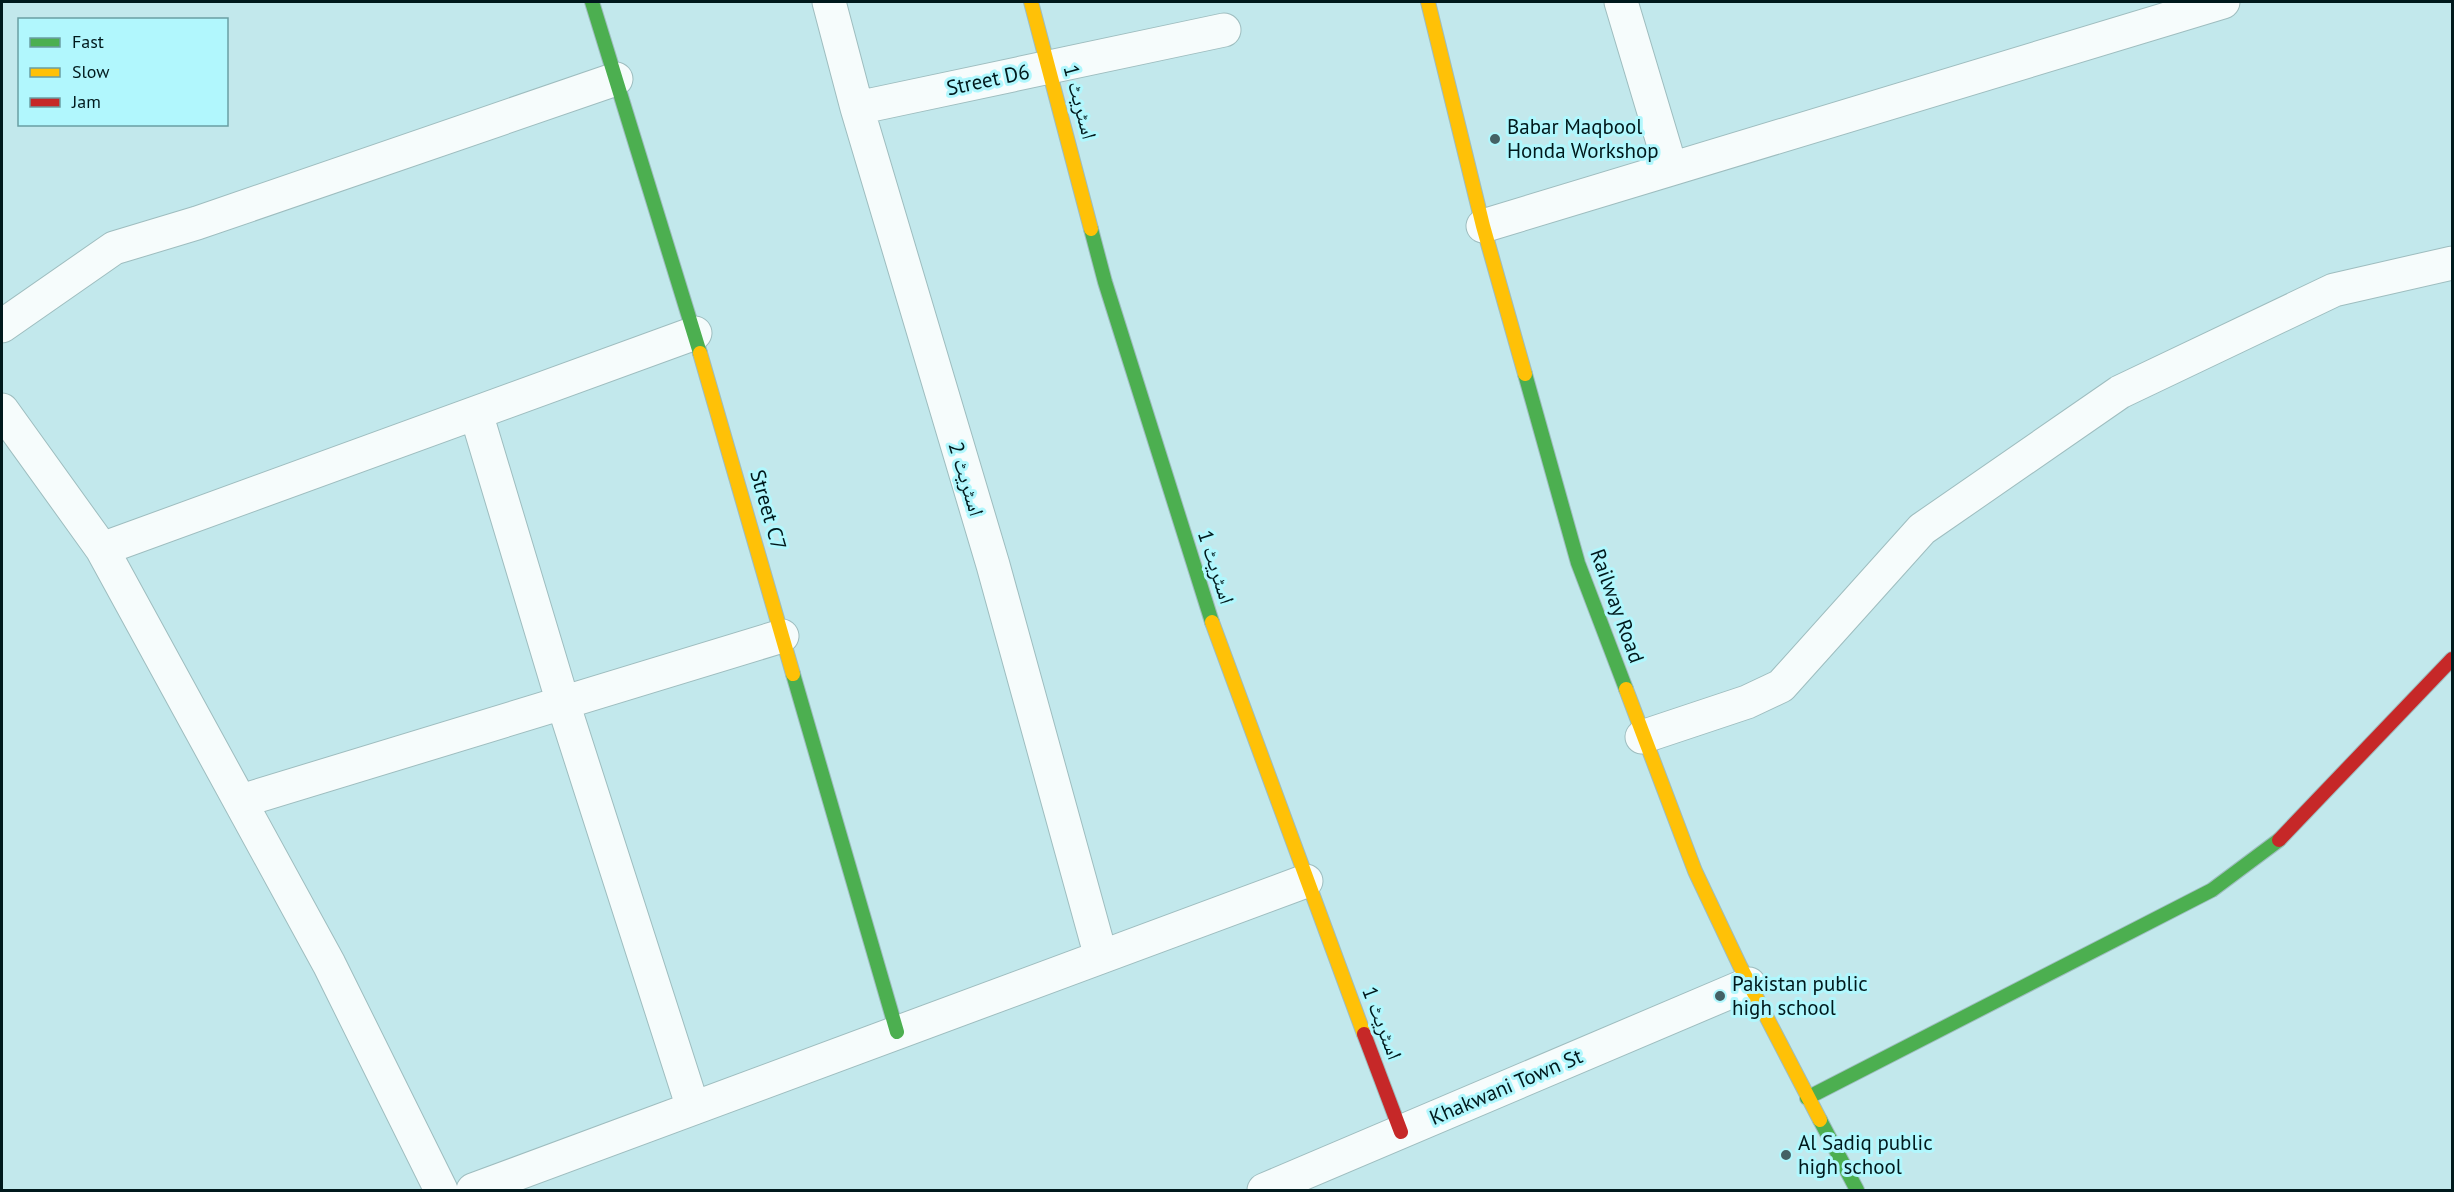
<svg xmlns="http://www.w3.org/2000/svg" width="2454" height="1192" font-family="'PT Sans','Noto Naskh Arabic',sans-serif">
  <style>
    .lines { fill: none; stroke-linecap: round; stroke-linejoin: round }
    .street-casing { stroke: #9ebdbf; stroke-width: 35 }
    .fast-casing { stroke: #9ebdbf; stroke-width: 16 }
    .slow-casing { stroke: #9ebdbf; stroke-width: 16 }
    .jam-casing { stroke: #9ebdbf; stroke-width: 16 }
    .street { stroke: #f6fcfc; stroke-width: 33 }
    .fast { stroke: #4caf50; stroke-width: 14 }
    .slow { stroke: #ffc107; stroke-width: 14 }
    .jam { stroke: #c62828; stroke-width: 14 }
    .poi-dot { fill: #446165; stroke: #b1f7fd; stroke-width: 2 }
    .labels { text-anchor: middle; stroke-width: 6; stroke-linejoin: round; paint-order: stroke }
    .street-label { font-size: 21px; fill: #00191c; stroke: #b1f7fd }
    .poi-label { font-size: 21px; fill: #00191c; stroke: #b1f7fd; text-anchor: start }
  </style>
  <rect width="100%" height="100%" fill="#c2e8ec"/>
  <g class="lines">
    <defs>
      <path id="street" d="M 829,2 L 857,108 L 993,565 L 1101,957
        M 1621,2 L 1671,169
        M 857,108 L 1224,30
        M 1483,226 L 2223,2
        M 2,326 L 114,248 L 197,223 L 616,79
        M 2,410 L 102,549 L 329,964 L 441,1190
        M 476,413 L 563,703 L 693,1108
        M 102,549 L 695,333
        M 1642,737 L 1747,702 L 1781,686 L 1922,529 L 2120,392 L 2334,290 L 2452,263
        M 241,801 L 782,636
        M 473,1190 L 1306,881
        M 1264,1190 L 1749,984"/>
      <path id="fast" d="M 592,2 L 700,353
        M 1091,229 L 1105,282 L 1212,622
        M 1525,374 L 1578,563 L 1626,689
        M 793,674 L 897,1032
        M 1807,1098 L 2212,890 L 2279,840
        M 1820,1120 L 1857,1190"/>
      <path id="slow" d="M 1031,2 L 1091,229
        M 1428,2 L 1483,226 L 1525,374
        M 700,353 L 793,674
        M 1212,622 L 1364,1034
        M 1626,689 L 1695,871 L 1740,966 L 1820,1120"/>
      <path id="jam" d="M 2279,840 L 2452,659
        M 1364,1034 L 1401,1132"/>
    </defs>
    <use href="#street" class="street-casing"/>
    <use href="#fast" class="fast-casing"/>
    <use href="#slow" class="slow-casing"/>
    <use href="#jam" class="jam-casing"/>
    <use href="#street" class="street"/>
    <use href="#fast" class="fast"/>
    <use href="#slow" class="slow"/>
    <use href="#jam" class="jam"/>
  </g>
  <g class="poi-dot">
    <circle cx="1495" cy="139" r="6"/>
    <circle cx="1720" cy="996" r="6"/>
    <circle cx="1786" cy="1155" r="6"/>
  </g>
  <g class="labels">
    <g class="street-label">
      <text transform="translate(988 80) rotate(-12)" y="7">Street D6</text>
      <text transform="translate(1080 102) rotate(75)" y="7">اسٹریٹ 1</text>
      <text transform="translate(966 479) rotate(73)" y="7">اسٹریٹ 2</text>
      <text transform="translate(768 510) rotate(74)" y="7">Street C7</text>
      <text transform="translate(1216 567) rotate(72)" y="7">اسٹریٹ 1</text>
      <text transform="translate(1617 606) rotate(70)" y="7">Railway Road</text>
      <text transform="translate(1382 1023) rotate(69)" y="7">اسٹریٹ 1</text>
      <text transform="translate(1506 1087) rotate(-23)" y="7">Khakwani Town St</text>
    </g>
    <g class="poi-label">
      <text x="1507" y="134">Babar Maqbool<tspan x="1507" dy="24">Honda Workshop</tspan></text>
      <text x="1732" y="991">Pakistan public<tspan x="1732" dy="24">high school</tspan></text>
      <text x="1798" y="1150">Al Sadiq public<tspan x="1798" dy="24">high school</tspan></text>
    </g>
  </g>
  <rect width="2454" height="1192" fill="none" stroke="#00191c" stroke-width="6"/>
  <rect x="18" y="18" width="210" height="108" fill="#b1f7fd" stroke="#6a9ea3" stroke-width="1.5"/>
  <rect x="30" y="38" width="30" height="9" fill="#4caf50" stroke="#6a9ea3" stroke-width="1.5"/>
  <text x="72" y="48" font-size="18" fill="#00191c">Fast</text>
  <rect x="30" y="68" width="30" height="9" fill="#ffc107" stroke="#6a9ea3" stroke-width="1.5"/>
  <text x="72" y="78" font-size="18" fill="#00191c">Slow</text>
  <rect x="30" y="98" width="30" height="9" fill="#c62828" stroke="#6a9ea3" stroke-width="1.5"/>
  <text x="72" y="108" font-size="18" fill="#00191c">Jam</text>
</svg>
